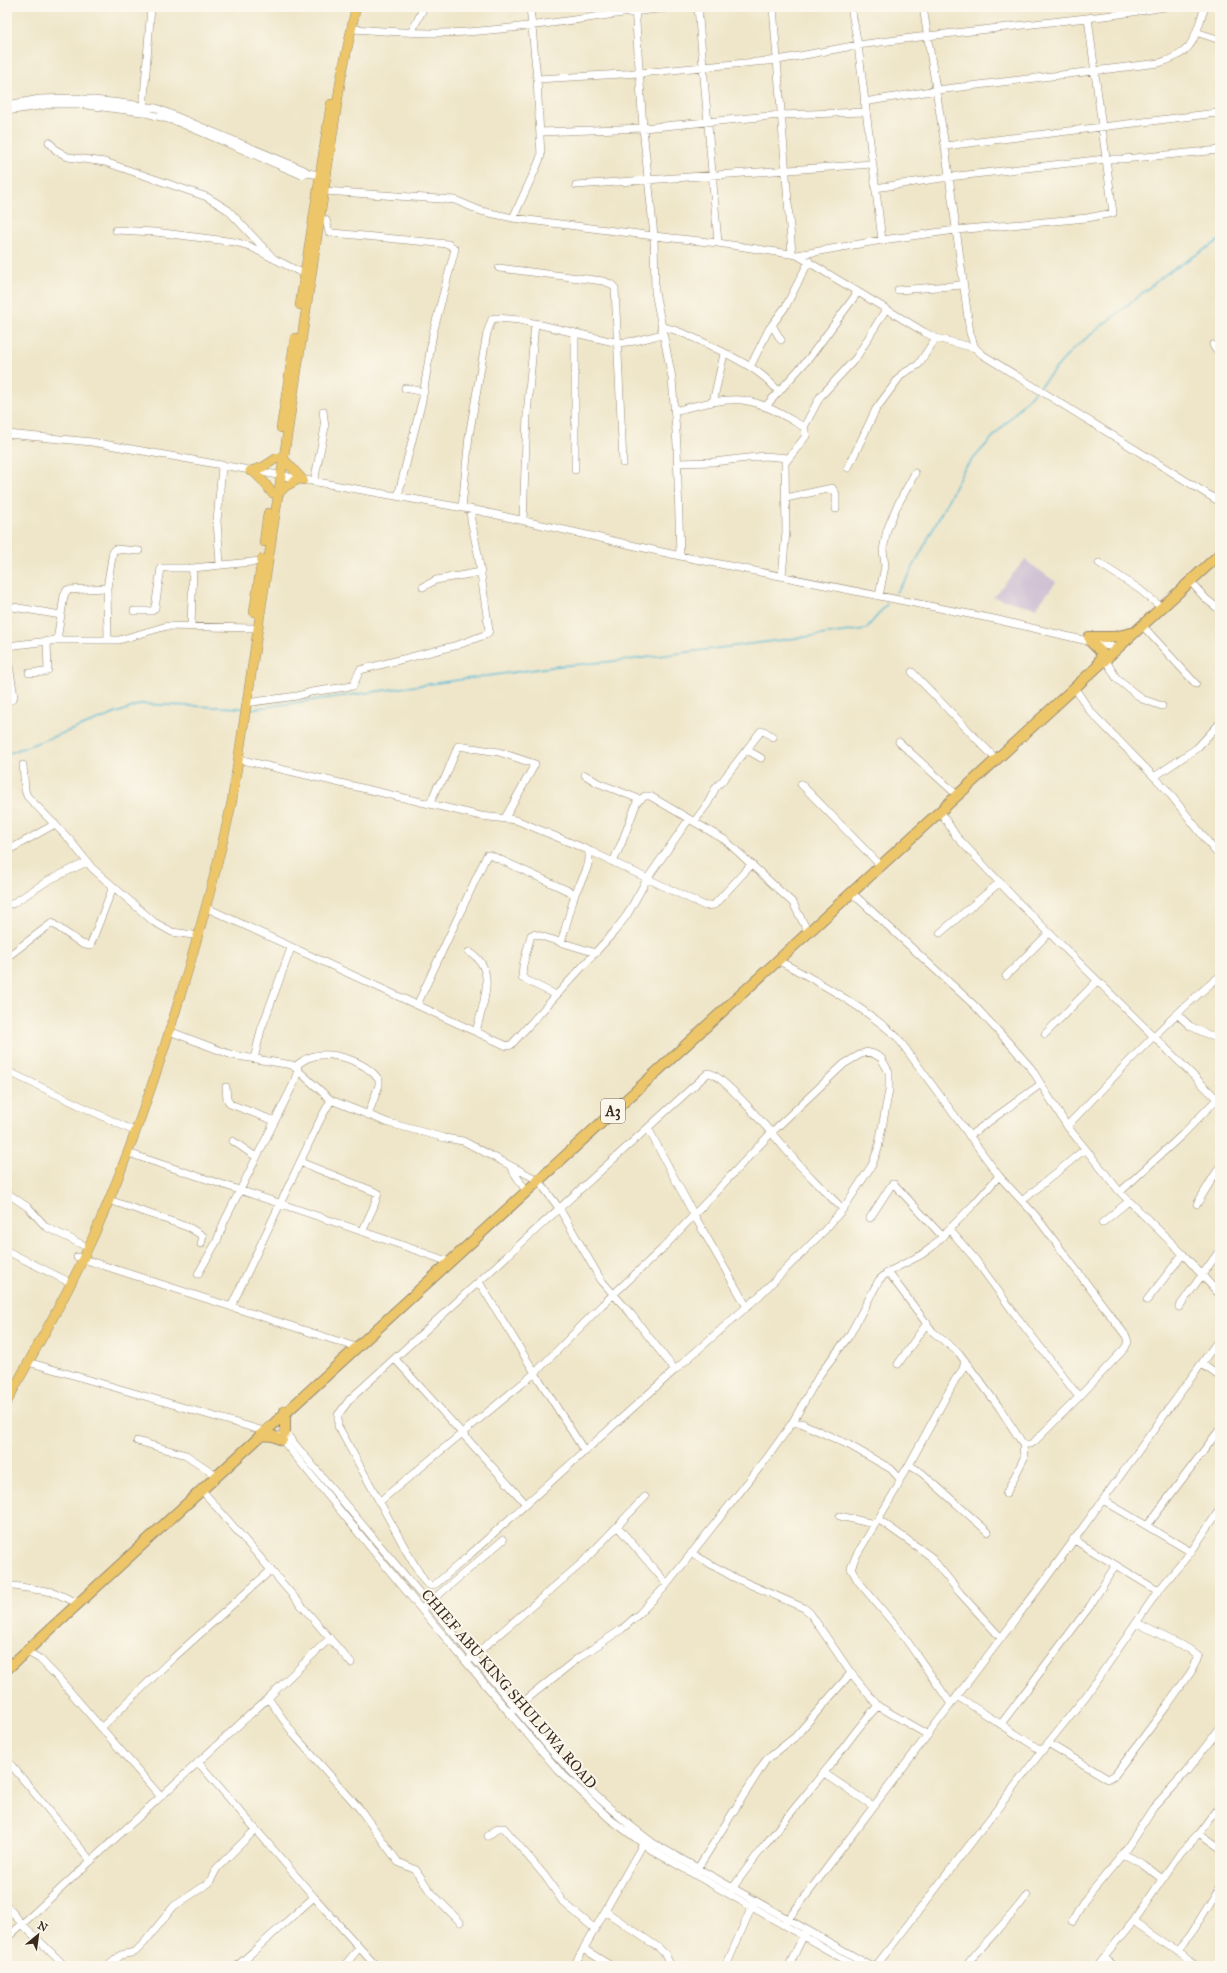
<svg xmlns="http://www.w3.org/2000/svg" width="1227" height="1973" font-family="'IM FELL Great Primer',serif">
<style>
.industrial{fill:#cdbed2}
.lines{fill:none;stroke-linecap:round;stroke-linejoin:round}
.stream{stroke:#56b9d5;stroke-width:1.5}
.minor-casing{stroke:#958874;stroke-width:8}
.major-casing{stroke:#958874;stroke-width:10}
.highway-casing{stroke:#958874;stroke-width:12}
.minor{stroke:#fff;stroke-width:7}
.major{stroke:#ecc669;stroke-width:9}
.highway{stroke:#ecc669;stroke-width:10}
.labels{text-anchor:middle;stroke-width:4;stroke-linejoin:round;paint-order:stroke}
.shield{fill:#fbf7ec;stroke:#75685c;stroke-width:1}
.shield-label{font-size:14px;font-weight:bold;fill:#3b2a1e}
.street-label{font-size:15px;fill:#3b2a1e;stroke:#fbf7ec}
</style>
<rect width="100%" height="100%" fill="#fbf7ec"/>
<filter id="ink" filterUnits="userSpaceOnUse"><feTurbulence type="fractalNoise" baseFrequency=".025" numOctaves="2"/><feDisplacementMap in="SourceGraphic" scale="8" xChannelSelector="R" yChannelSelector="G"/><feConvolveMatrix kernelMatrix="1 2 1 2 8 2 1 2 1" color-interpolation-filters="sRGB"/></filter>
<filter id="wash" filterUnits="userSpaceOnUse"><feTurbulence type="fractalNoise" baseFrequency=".012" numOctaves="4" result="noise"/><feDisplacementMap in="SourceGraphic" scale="16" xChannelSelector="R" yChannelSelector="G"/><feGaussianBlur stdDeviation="0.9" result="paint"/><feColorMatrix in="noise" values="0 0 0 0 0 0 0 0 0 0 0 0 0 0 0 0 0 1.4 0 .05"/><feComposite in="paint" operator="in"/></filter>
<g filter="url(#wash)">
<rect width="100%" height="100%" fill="#efe6c9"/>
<path class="industrial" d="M1025 560 1056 582 1036 608 993 597Z"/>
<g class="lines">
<path class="stream" d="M1040 386 1073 349 1167 273 1220 240
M896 592 908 577 964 469 1034 392
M250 709 559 666 627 660 866 629 887 604
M7 754 141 704 242 708"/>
</g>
</g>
<g filter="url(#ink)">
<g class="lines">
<defs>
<path id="minor" d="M635 7 643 128 654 236 655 292 672 378 677 445 680 556
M698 7 718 243
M773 7 792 254
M851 7 858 45 882 240
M923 7 945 146 970 333 975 348 983 355 1220 502
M351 29C389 31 428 35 466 32 537 28 607 13 678 7
M1196 32 1220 40
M411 33 424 7
M537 79 640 73 778 60 858 45 927 36 1113 15 1165 7
M864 102 937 90 1159 63C1196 52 1193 39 1205 7
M7 105 40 99 75 98 121 103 156 108 304 170 308 173
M143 110 151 7
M7 111 52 104H78L142 112 178 122 302 175 308 173 325 176
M540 132 643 128 781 115 865 112
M49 142 56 150 68 157 105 162 207 197 228 210 273 258
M945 146 1217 113
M576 185 872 164
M875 188 949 177 1105 159H1123L1220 150
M325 191 455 200 481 211 513 218 654 236 718 243 797 255 924 332 936 338 975 348
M320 218 326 220 329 232 333 233 448 244 455 249 433 333 422 401 398 496
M513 218 537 166 541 156 537 79 530 7
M116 230 155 232 235 242 249 246 298 271 308 275
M797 255 882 240 956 230 1087 218 1113 213 1088 18
M499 268 603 281 611 284 615 288 623 463
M898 290 963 285
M772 325 781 340
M661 327C677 327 745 362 759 373 766 378 773 385 779 392
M575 334V470
M1213 345 1220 354
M750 367 769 329 786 306 809 261
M405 388 424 392
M713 402 724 354
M765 407 810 357 858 292
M674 411C695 406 720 398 742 400 763 402 786 417 804 427L806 436 785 463 786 532 782 576
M804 427 820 397 856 358 886 309
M7 434 92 442 480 511 680 556 994 619 1117 648
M677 463 713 462 765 456 788 458
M848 468 876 409 902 374 918 365 936 338
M314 482 325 427 323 411
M786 498 832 488 836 494V509
M462 508 469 436 487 333 492 319 496 318 520 320 618 343 635 341 663 334
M523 520 527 415 535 323
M1099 563 1139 589 1161 607
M220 564 217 521 222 467
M1190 581 1206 599 1220 610
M423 587 436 580 481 572
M107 588 113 551 115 549 139 551
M879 596 885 566 883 550 887 530 896 508 915 473
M7 606 61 615
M134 611H152L155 608 161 568H193L261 561
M1142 625 1196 684
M191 626 193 568
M57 640 64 596 67 590 107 588 108 640
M7 646 57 640H119L167 626 252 628
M7 653 14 696 13 699 7 702
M1105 659 1117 679 1142 699 1162 706
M912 672 996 759
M29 673 45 672 48 670 47 641
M1074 687 1090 711 1166 789 1215 851
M246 703 297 696 311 692 353 686 360 670 458 645 487 634 489 631 488 623 478 554 471 520 470 509
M899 742 957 795
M747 750 761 758
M238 759 481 816 516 820 588 850 705 906 714 905 752 864
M23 765 25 790 27 796 69 839 92 868 154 922 172 932 193 935
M585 775 598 783 639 799
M1154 777 1197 748 1220 723
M801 784 880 865
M430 804 437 787 445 778 458 746 499 752 535 764 505 818
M940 811 956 836 1018 902 1220 1102
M694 822 708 803 716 787 723 780 761 731H764L773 737
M7 851 55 824
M613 862 622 842 637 802 645 796H650L725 840 793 903 808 932
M851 892 975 1006 1009 1043 1031 1068 1067 1126 1120 1192 1183 1254 1220 1295
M12 904 49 880 87 862
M207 908 417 1005 487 855H490L575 894C580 882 593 864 588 850
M940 933 1000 882
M561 943 575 894
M469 952C499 968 482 1006 476 1032
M11 954 52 923 82 944 90 946 113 887
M777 960C816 980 865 1008 897 1037L999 1176 1035 1215 1126 1336 1128 1342 1125 1348 1079 1397 1017 1317 975 1259 950 1230
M1006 976 1049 933
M556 995 522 978 523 965 531 935 534 934 596 953
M417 1005 507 1046 511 1045 614 932 627 915 647 879 689 819
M1177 1014 1190 1026 1220 1040
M169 1031 232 1055 292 1065 331 1100 320 1120 231 1307
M1045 1034 1097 981
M254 1059 261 1030 291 948
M294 1067C299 1064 303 1060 308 1058 330 1049 366 1061 379 1080V1085L368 1115
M7 1071 136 1132
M226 1087 227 1099 230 1104 275 1121
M331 1100 389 1123 445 1138 463 1141 538 1180 559 1208 601 1280 631 1314 675 1370 759 1296 824 1231 843 1209 872 1165 878 1149 889 1090V1072L881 1058 874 1054 867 1052 861 1054 844 1064 772 1132 662 1249 602 1305 535 1373 479 1282
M1067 1126C1116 1075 1165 1021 1220 976
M648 1128 694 1215 747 1307
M969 1136 1041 1084
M233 1141 256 1157
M128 1153C235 1189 342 1223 449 1262
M300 1162 378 1193 374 1206 363 1230
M510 1166 526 1191
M1120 1192 1182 1135 1217 1099
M7 1193 29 1208 46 1227 83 1245
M109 1200 159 1217 190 1228 203 1236 201 1244
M1022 1201 1085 1149
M1197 1204 1220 1166
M870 1218 892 1184H894L942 1236
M1102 1223 1129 1201
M7 1251 65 1280
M77 1257 356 1347
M888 1272 933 1332 959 1353 999 1407 1023 1444 1024 1458 1006 1494
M198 1274 217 1241 224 1222 294 1083 298 1069
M1147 1300 1183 1254
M1179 1307 1220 1250
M395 1359 526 1504
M28 1362 264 1431
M898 1364 927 1323
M1202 1364 1220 1377
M675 1370 465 1559 437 1583 431 1586 425 1582 411 1559 338 1426V1415L350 1399 708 1073C722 1071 787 1152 800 1166 814 1180 828 1195 843 1209
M792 1423H801L849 1445 891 1469 900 1479
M283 1430 552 1751C583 1785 616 1816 653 1843L871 1966
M279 1436 421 1609 558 1770 610 1819 653 1851 856 1966
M137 1441 186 1455 216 1475
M1023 1444H1031L1035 1441 1079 1397
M909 1465 955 1380 963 1369 965 1361
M201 1489 351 1663
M1103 1500 1191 1552
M379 1502 535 1373 585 1452
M840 1516 874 1524
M878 1519 930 1556 960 1593 1001 1638
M1147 1526 1220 1429
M618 1527 667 1584
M1073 1539 1158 1591
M691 1553 733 1577 804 1608 810 1613 851 1673 878 1706 928 1735
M7 1585 53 1592 78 1603
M424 1607 503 1540
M1137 1623 1189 1649 1199 1657 1191 1672 1166 1707 1115 1775 1108 1779 1048 1743 1086 1696 1158 1591 1191 1552 1220 1509
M26 1651 40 1659 61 1681 160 1796
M469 1660 583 1562 645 1497
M957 1696 1042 1751
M268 1698 295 1736 359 1808 398 1862 416 1870 429 1890 460 1922
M951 1704 900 1631 858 1581 851 1568 856 1556 898 1486 900 1479 909 1465 922 1473 988 1532
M513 1710 577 1659 622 1629 639 1614 664 1588 767 1458 792 1423 820 1374 849 1336 879 1280 888 1272 921 1255 932 1247 974 1204 999 1176
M1001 1724 1090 1606 1115 1566
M102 1727 171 1660 271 1570
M7 1760 91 1861
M198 1762 314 1897 237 1966
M824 1773 873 1806
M1199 1833 1220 1848
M488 1836 498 1828H504L545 1876 563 1902 595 1929
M1123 1854 1143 1864 1162 1879
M696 1871 766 1760 795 1737 851 1673
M730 1892C760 1848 796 1807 830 1765 846 1746 860 1723 878 1706
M314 1897 376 1966
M7 1906 23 1925 65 1966
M605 1911 659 1948 665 1954 671 1966
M786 1922 1042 1584 1220 1338
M1072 1922 1084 1901 1123 1854 1153 1808 1186 1772 1220 1728
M1133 1922 1197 1966
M7 1938 268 1698 330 1638
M584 1949 611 1966
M1176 1952 1189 1937 1220 1887
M1103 1958 1114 1966
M108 1966 121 1955 135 1952 144 1943 174 1906 209 1883 217 1868 256 1829
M344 1966 359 1948
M574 1966 643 1844
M726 1966 753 1904
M789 1966 805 1932
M876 1966 1048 1743
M966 1966C985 1941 1009 1921 1027 1895
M1097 1966 1133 1922 1181 1852 1199 1833 1220 1805"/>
<path id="major" d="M300 305 331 104
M281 428 295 338
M283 458 303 480
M250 471 263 467 277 458
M254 472 264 482 272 493
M277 495 286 486 299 479
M264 542 268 513
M254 612 262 559
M7 1402C32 1354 60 1308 83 1259 121 1179 150 1095 176 1010 197 941 217 872 232 801L341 78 356 7"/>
<path id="highway" d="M1089 637H1114L1131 633
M1091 642 1102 653 1098 665
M285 1433V1411
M260 1435 273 1436 282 1440
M7 1669 1220 554"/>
</defs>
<use href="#minor" class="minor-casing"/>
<use href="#major" class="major-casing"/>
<use href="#highway" class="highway-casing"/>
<use href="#minor" class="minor"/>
<use href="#major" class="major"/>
<use href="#highway" class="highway"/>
</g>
</g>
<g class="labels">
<rect class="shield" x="601" y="1099" width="24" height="24" rx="3"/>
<g class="shield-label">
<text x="613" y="1116">A3</text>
</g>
<g class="street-label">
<text transform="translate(509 1689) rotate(49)" y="5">CHIEF ABU KING SHULUWA ROAD</text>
</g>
</g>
<rect width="1227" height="1973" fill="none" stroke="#fbf7ec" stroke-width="24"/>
<g transform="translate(38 1935) rotate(29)" stroke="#fbf7ec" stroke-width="3" paint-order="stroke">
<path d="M0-3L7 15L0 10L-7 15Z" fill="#3b2a1e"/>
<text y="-6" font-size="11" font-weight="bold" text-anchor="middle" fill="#3b2a1e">N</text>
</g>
</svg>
